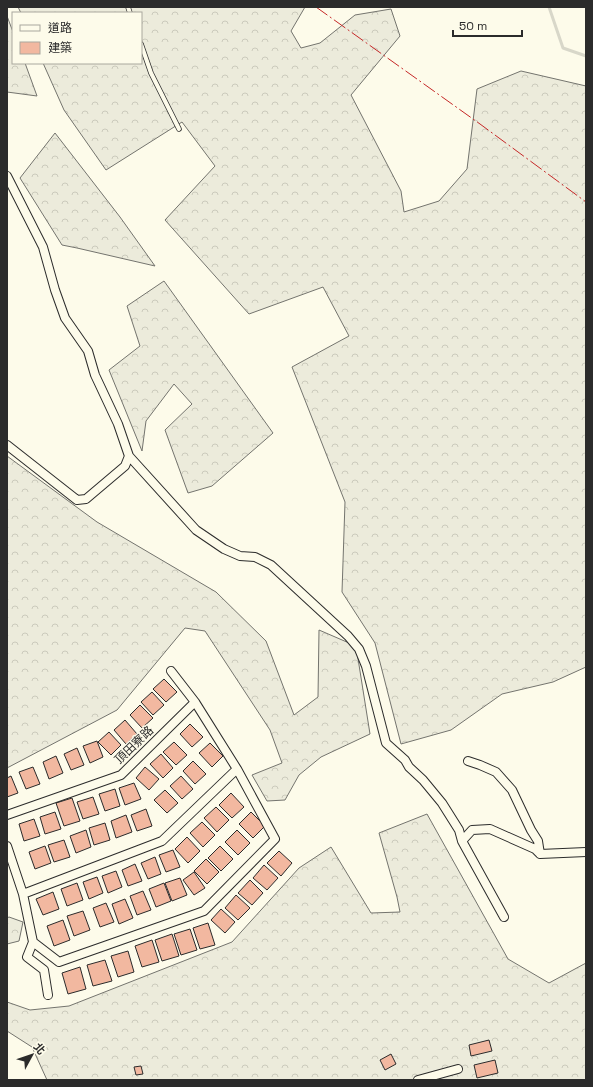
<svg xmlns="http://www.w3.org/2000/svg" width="593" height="1087" font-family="'Space Grotesk','Noto Sans TC',sans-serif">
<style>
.forest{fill:url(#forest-crowns);stroke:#74746e}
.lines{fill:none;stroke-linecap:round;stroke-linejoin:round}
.stream{stroke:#d8d7c9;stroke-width:3}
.building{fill:#f2b8a0;stroke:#2b2b2b}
.service-casing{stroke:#2b2b2b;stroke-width:5.5}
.minor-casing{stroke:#2b2b2b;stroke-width:10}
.service{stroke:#fdfbea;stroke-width:4}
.minor{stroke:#fdfbea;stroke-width:8}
.power{stroke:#c62828;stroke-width:1;stroke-dasharray:14 3 2 3;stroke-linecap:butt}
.labels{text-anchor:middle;stroke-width:3;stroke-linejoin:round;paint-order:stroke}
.street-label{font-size:12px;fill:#2b2b2b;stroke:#fdfbea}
</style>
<defs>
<pattern id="forest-crowns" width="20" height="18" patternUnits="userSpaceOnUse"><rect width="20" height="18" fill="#ecebdb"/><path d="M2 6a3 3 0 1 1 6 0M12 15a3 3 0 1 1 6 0" fill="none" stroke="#cbcabc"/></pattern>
</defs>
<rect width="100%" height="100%" fill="#fdfbea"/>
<path class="forest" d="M18 7H305L291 31 301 48 320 43 355 15 391 9 400 36 351 95 401 191 404 212 439 201 467 169 477 89 521 71 586 86V667L553 682 502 694 451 730 401 744 375 643 342 592 345 502 292 367 349 336 323 287 249 314 165 220 215 166 182 122 106 170 64 110 43 63H141V13H21Z
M7 16 13 32V63H25L37 96 7 92Z
M55 133 120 217 155 266 77 248 62 245 20 178Z
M164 281 273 433 212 486 188 493 165 430 192 404 174 384 146 421 142 451 109 370 140 346 127 306Z
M7 456 97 522 216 592 266 641 294 715 318 697 319 630 356 646 370 734 321 757 299 775 285 800 267 801 252 775 282 763 270 730 205 631 185 628 117 710 7 768Z
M427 814 508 959 549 983 586 963V1080H47L32 1047 7 1031V1002L30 1010 69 1006 232 942 299 868 331 847 371 913 400 912 397 897 379 833Z
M9 917 23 922 19 941 7 944V918Z"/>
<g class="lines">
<path class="stream" d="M549 7 563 48 586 56"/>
</g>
<path class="building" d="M164 679 177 692 166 702 153 689Z
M152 692 164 705 153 715 141 702Z
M140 705 153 718 142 728 130 715Z
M125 720 137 734 126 744 114 730Z
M190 724 203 737 192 747 180 734Z
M109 732 121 745 111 755 98 742Z
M97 741 103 757 90 763 83 746Z
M174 742 187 755 176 765 163 752Z
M210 743 223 756 212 767 199 753Z
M77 748 84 765 71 770 64 754Z
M161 754 173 768 163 778 150 764Z
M56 756 63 773 49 779 43 762Z
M193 761 206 774 195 784 183 771Z
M33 767 40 784 26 789 19 772Z
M145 767 159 779 149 790 136 778Z
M11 776 18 793 7 797V778Z
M181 776 193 789 182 799 170 786Z
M134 783 141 799 125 805 119 788Z
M115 789 120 806 105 811 99 794Z
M165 790 178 803 167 813 154 800Z
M231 793 244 807 232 818 219 805Z
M93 797 99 814 83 819 77 802Z
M72 798 80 821 64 826 56 803Z
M216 807 229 820 217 832 204 818Z
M146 809 152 826 137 831 131 815Z
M55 812 61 829 45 834 40 817Z
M251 812 265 826 253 838 239 824Z
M126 815 132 832 116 838 111 821Z
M34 819 40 836 24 841 19 824Z
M202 822 215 835 203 847 190 833Z
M105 823 110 840 94 845 89 828Z
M86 830 91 847 76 853 70 836Z
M237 830 250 843 238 855 225 842Z
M187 837 200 851 188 863 175 849Z
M64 840 70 857 54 862 48 845Z
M45 846 51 863 35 869 29 852Z
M220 846 233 859 221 871 208 858Z
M173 850 180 867 166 872 159 855Z
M279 851 292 863 281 876 267 863Z
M155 857 161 874 148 879 141 863Z
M206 859 219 872 207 884 194 871Z
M135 864 142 881 128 886 122 870Z
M264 865 278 878 267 890 253 878Z
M116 871 122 887 108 893 102 876Z
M194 872 205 888 194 895 183 880Z
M97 877 103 893 89 899 83 882Z
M180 878 187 895 172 901 165 883Z
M250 880 263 893 252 905 238 893Z
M77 883 83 900 67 906 61 889Z
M164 883 171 901 156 907 149 889Z
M143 891 151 910 137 915 130 896Z
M53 892 59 909 43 915 36 899Z
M236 895 250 908 238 920 225 908Z
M125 899 133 918 119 924 112 904Z
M106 903 114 922 100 927 93 908Z
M221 909 235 922 225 933 211 920Z
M83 911 90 930 74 936 67 916Z
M63 920 70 940 54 946 47 926Z
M208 923 215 945 200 949 193 928Z
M190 929 197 950 181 955 174 934Z
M172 934 179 956 162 961 155 940Z
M152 940 159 962 142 967 135 946Z
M128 951 134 972 118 977 111 956Z
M105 960 112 981 93 986 87 965Z
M80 967 86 989 68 994 62 973Z
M489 1040 492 1051 471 1056 469 1045Z
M391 1054 396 1064 385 1070 380 1060Z
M495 1060 498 1073 477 1078 474 1065Z
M141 1066 143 1074 136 1075 134 1067Z"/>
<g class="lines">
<defs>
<path id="service" d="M128 7 130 13
M141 44 151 73 179 129"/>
<path id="minor" d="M7 176 43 247 55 290 65 318 88 351 95 375 118 424 129 456 125 466 86 499 77 500 7 445
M129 456 196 530 224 549 240 556 255 557 271 565 348 636 359 649 366 666 386 743 405 760 409 767 423 780 442 803 459 830 462 841 472 830 490 829 535 849 540 854 586 852
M171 671 195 702
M468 761 480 765 496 772 512 790 531 830 538 841 540 854
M7 815 121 775 195 702 237 769 275 839 204 911 59 962 33 942
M462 841 504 917
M7 846 23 894 33 942 27 957 44 970 48 995
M23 894 162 841 237 769
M418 1080 458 1069"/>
</defs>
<use href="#service" class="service-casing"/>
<use href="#minor" class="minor-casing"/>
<use href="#service" class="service"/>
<use href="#minor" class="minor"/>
<path class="power" d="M316 7 480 124 586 202"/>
</g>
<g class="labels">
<g class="street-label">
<text transform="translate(134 745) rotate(-44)" y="4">頂田寮路</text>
</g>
</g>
<rect width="593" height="1087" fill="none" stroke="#2b2b2b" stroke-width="16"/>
<rect x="12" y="12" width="130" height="52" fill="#fdfbea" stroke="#a9a89e"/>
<rect x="20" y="25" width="20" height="6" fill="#fdfbea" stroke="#a9a89e"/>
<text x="48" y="32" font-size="12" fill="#2b2b2b">道路</text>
<rect x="20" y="42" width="20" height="12" fill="#f2b8a0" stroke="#a9a89e"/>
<text x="48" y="52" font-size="12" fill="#2b2b2b">建築</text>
<g transform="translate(32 1055) rotate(50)" stroke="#fdfbea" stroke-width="3" paint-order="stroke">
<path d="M0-3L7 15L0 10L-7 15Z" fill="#2b2b2b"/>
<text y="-6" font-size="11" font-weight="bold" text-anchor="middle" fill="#2b2b2b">北</text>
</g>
<path d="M453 30v6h69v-6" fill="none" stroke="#2b2b2b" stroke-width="2"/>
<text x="459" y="30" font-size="12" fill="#2b2b2b" stroke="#fdfbea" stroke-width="3" paint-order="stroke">50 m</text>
</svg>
